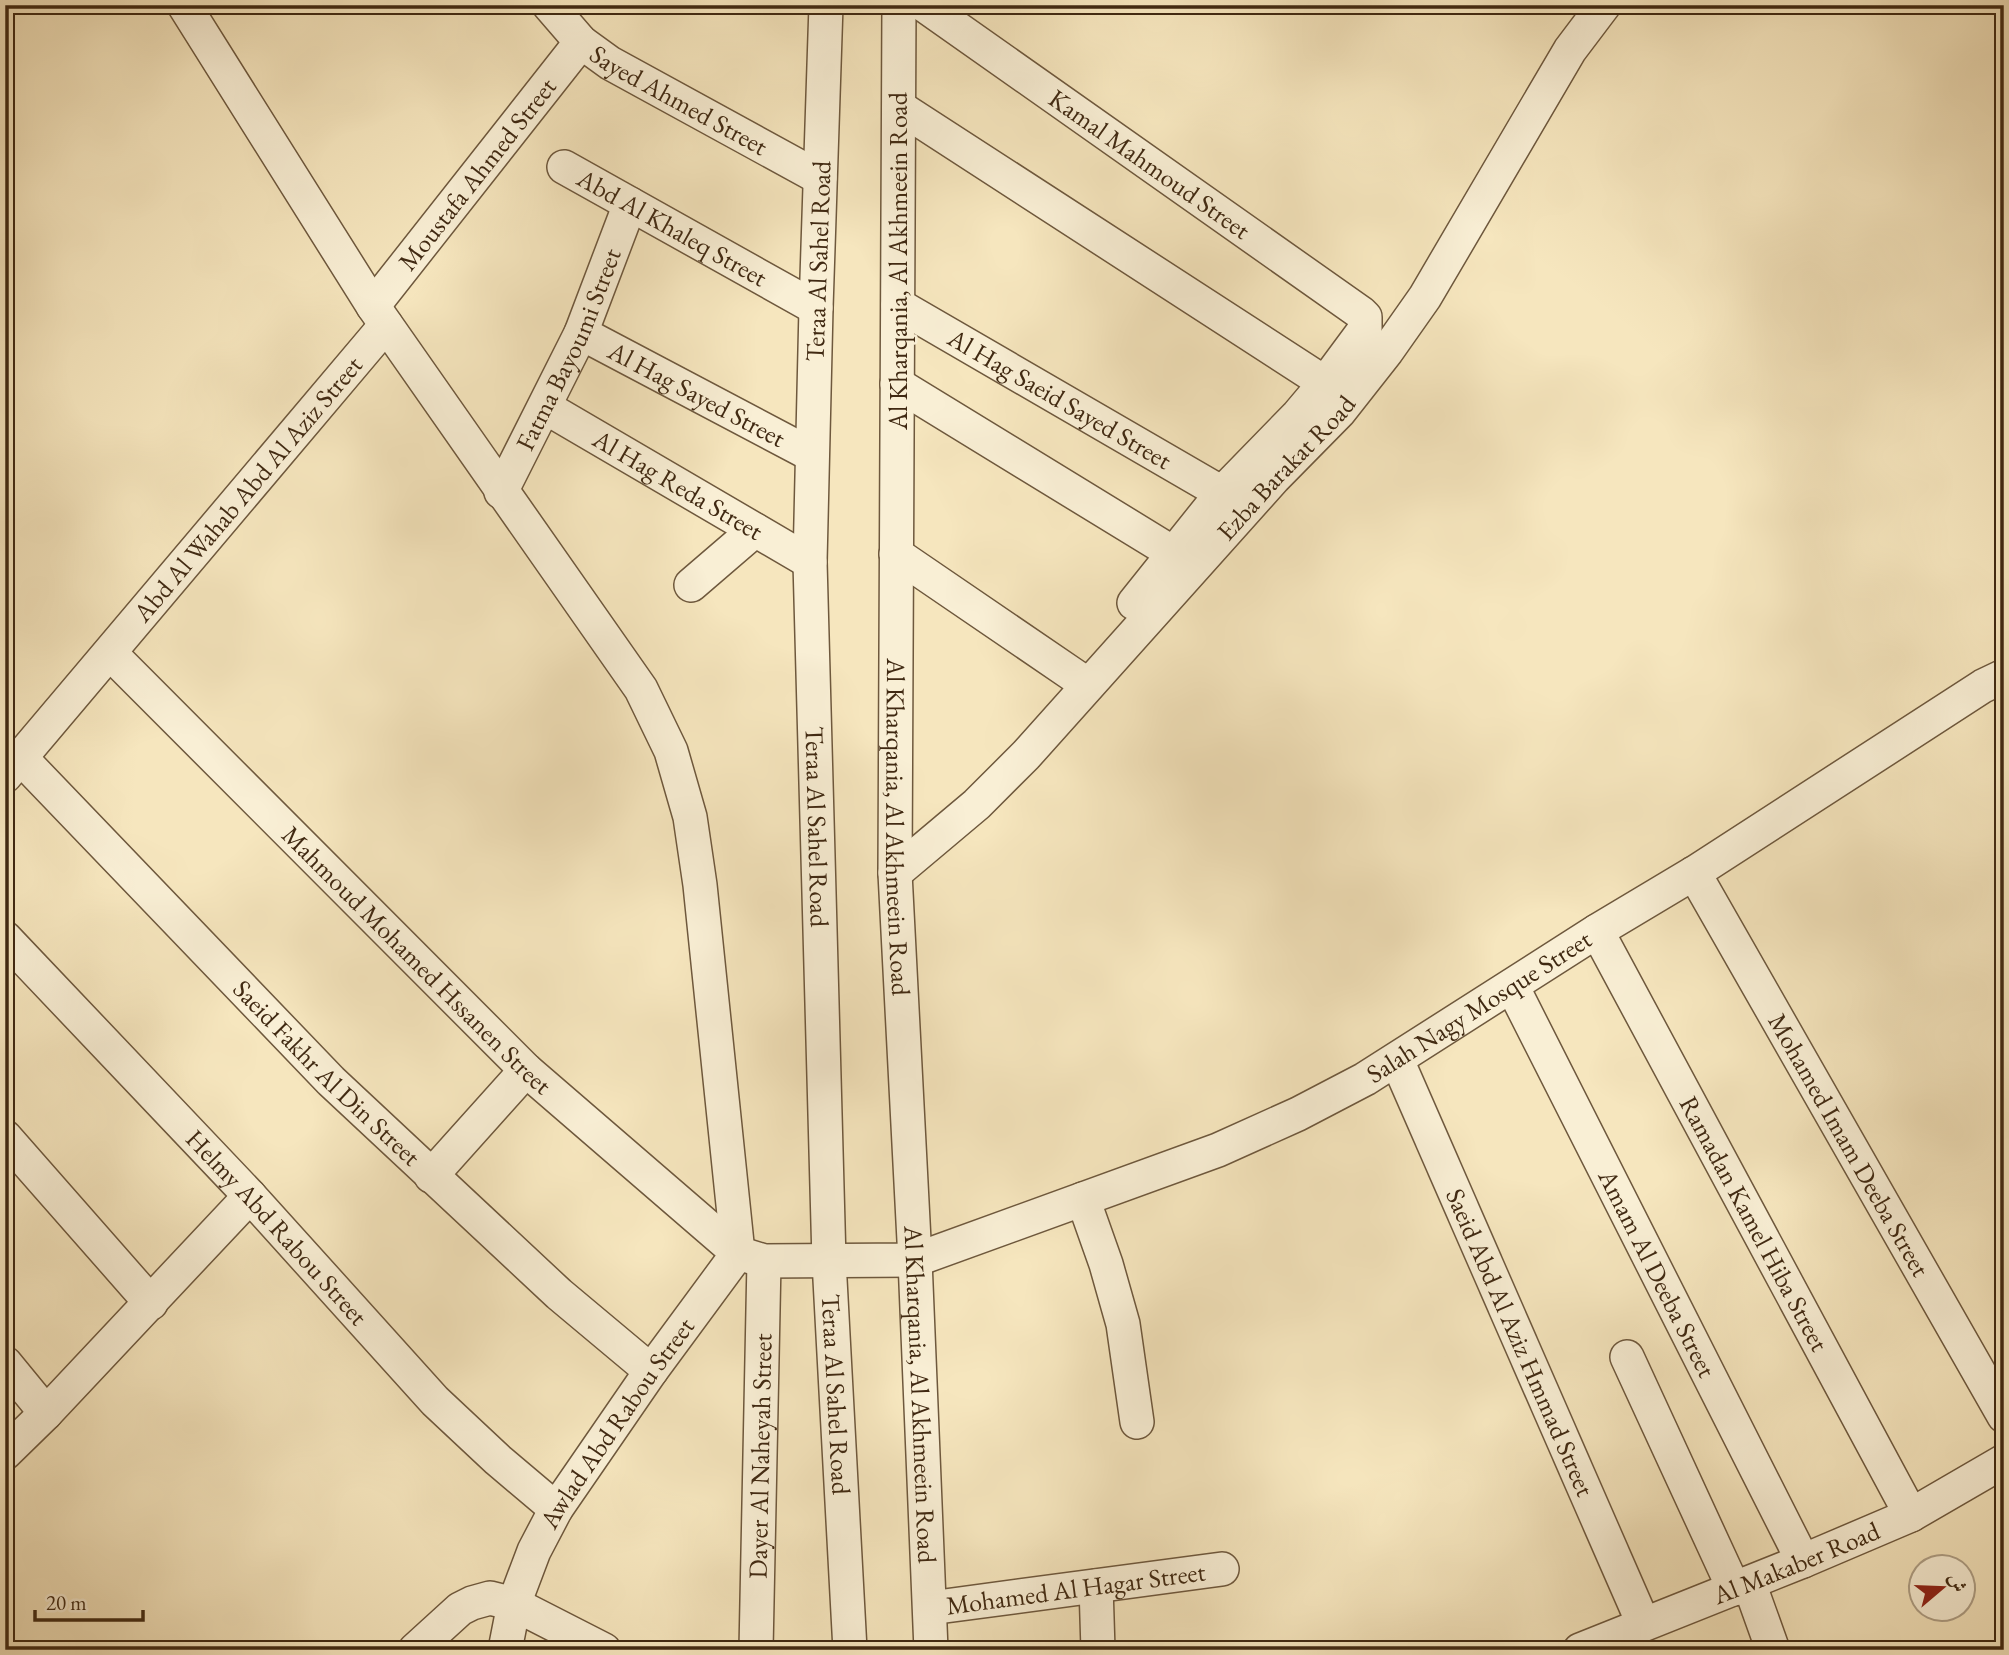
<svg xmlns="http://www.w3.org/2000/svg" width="2009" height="1655" font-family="'EB Garamond',Amiri,serif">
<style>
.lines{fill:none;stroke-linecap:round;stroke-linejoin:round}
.minor-casing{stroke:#6e583d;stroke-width:36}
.minor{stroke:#f9efd5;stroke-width:33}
.labels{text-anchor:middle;stroke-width:5;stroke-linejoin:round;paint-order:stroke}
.street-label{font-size:26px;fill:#402912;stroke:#f9efd5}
</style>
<rect width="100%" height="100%" fill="#f6e6be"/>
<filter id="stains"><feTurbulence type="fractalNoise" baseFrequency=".00286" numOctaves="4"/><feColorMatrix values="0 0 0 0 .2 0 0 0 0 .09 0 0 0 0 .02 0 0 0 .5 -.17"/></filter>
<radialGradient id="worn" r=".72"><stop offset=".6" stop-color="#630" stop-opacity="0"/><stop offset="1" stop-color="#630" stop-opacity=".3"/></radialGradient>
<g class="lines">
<defs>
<g id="minor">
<path d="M184 5 373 306 641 689 671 751 690 817 700 885 738 1253"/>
<path id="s1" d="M549 5 581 42 610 63 820 178"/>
<path id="s2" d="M826 5 816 308 810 562 829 1261 850 1650"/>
<path id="s3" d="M899 5 895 873 915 1260 931 1650"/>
<path id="s4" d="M924 5 1361 313 1365 317V329L1325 383 1298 415 1222 493 1134 603"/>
<path d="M899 107 1325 383"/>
<path id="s5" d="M564 167 816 308"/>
<path id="s6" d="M898 305 1222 493"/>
<path id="s7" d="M373 306 581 42"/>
<path id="s8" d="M581 333 812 455"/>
<path d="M897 384 1173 553"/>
<path id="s9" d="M545 407 810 562"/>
<path id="s10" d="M501 492 581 333 630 204"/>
<path d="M896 554 1088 685"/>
<path d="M691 585 755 530"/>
<path id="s11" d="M110 653 526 1070 738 1253 764 1261 915 1260 1218 1150 1298 1114 1365 1079 1597 931 1694 873 1983 686 2004 676"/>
<path id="s12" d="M21 758 331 1081 559 1294 651 1371"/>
<path id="s13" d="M5 776 386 325"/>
<path id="s14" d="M895 873 977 804 1026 755 1274 478 1339 412 1387 351 1425 297 1570 50 1604 5"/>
<path id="s15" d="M1694 873 2004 1416"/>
<path id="s16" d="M1597 931 1911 1515"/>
<path id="s17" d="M5 938 250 1196 435 1401 498 1460 556 1509"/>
<path id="s18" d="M1512 986 1803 1561"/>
<path id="s19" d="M1397 1060 1643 1623"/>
<path d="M5 1137 151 1303"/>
<path d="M431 1176 526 1070"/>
<path d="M1083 1199 1106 1264 1123 1324 1137 1422"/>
<path d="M1627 1357 1734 1589"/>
<path d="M5 1363 46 1413"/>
<path d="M5 1453 46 1413 250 1196"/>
<path d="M1749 1583 1773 1650"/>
<path d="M1096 1586 1098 1650"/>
<path id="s20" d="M930 1608 1222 1569"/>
<path d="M415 1650 460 1609 472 1603 490 1598 514 1604 604 1650"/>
<path id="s21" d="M505 1650 514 1604 534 1551 556 1509 651 1371 738 1253"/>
<path id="s22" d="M756 1650 764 1261"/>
<path id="s23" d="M1580 1650 1803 1561 1911 1515 2004 1461"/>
</g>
</defs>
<use href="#minor" class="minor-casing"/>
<use href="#minor" class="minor"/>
</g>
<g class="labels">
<g class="street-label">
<text dy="9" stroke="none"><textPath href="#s1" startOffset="163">Sayed Ahmed Street</textPath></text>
<text dy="9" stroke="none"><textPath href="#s4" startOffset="276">Kamal Mahmoud Street</textPath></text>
<text dy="9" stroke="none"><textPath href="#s7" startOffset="168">Moustafa Ahmed Street</textPath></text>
<text dy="9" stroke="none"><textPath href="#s5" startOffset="124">Abd Al Khaleq Street</textPath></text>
<text transform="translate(818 261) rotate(-88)" y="9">Teraa Al Sahel Road</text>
<text transform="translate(898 261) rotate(-90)" y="9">Al Kharqania, Al Akhmeein Road</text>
<text dy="9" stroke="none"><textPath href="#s10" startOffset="158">Fatma Bayoumi Street</textPath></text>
<text dy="9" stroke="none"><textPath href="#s8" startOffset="131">Al Hag Sayed Street</textPath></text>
<text dy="9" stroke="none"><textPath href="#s6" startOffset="187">Al Hag Saeid Sayed Street</textPath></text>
<text dy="9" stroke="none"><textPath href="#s14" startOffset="564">Ezba Barakat Road</textPath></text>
<text dy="9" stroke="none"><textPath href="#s9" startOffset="154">Al Hag Reda Street</textPath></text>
<text dy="9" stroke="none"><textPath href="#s13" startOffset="376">Abd Al Wahab Abd Al Aziz Street</textPath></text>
<text dy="9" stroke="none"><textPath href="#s2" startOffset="822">Teraa Al Sahel Road</textPath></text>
<text dy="9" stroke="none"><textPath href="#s3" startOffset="822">Al Kharqania, Al Akhmeein Road</textPath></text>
<text dy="9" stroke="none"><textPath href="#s11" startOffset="434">Mahmoud Mohamed Hssanen Street</textPath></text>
<text dy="9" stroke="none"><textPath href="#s11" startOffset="1668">Salah Nagy Mosque Street</textPath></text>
<text dy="9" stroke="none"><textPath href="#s12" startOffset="439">Saeid Fakhr Al Din Street</textPath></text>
<text dy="9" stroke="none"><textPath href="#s15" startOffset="313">Mohamed Imam Deeba Street</textPath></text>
<text dy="9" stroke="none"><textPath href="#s16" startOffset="332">Ramadan Kamel Hiba Street</textPath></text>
<text dy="9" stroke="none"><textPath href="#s17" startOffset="397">Helmy Abd Rabou Street</textPath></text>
<text dy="9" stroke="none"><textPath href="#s18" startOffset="322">Amam Al Deeba Street</textPath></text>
<text dy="9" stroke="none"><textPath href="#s19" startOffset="308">Saeid Abd Al Aziz Hmmad Street</textPath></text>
<text dy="9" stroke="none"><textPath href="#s2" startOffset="1390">Teraa Al Sahel Road</textPath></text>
<text dy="9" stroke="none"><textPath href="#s3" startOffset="1390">Al Kharqania, Al Akhmeein Road</textPath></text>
<text dy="9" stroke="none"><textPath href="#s21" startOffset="256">Awlad Abd Rabou Street</textPath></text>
<text dy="9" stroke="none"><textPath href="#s22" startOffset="194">Dayer Al Naheyah Street</textPath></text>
<text dy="9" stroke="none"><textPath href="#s23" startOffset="233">Al Makaber Road</textPath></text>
<text dy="9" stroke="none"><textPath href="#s20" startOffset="147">Mohamed Al Hagar Street</textPath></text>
</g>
</g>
<rect width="2009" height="1655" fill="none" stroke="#f6e6be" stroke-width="28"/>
<rect x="7" y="7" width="1995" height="1641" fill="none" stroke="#402912" stroke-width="3.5"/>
<rect x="14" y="14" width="1981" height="1627" fill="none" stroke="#402912" stroke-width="2"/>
<g transform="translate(1942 1588) rotate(71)"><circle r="33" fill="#f9efd5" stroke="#afa087" stroke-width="2"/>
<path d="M0-5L12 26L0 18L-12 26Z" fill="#8f2418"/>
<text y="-10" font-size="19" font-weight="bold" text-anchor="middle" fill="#402912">ش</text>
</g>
<path d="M35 1610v10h108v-10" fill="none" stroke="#402912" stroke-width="3.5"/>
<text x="46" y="1610" font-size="21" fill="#402912" stroke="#f9efd5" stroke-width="5" paint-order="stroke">20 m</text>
<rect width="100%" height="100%" filter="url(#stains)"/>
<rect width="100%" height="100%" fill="url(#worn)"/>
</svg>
